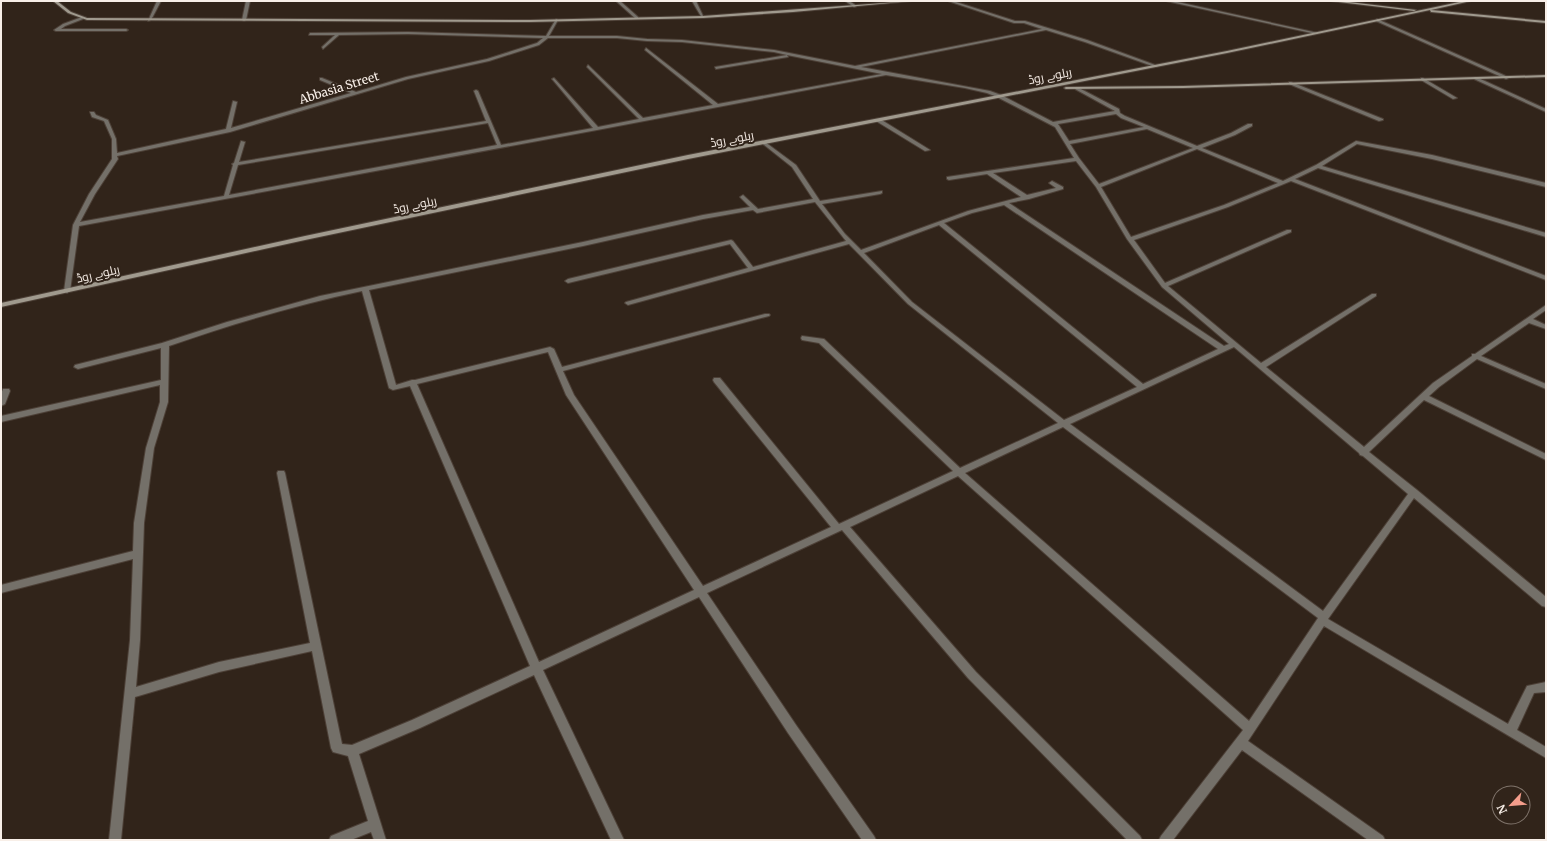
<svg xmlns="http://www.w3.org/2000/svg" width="1547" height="841" font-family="Merriweather,Cairo,serif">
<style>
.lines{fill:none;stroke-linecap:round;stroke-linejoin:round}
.street-casing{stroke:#4d4037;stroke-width:2}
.secondary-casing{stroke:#4d4037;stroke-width:2}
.street{fill:#747069;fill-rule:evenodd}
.secondary{fill:#a09a8e;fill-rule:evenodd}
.labels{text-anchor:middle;stroke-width:4;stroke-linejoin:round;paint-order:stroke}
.far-street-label{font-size:12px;fill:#f8efe8;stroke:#31241a}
</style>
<rect width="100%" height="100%" fill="#31241a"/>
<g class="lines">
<defs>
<path id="street" d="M157 1H161L151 20 148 21Z
M246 1H250L246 20 244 21 242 20Z
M616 1H620L638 17V19H636Z
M692 1H696L704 18H702Z
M845 1H849L857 6 854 7Z
M948 1H953L1015 21H1025L1087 40 1158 66 1155 67 1085 42 1046 30 861 67 990 91 1001 95 1053 122 1115 111 1075 89V87H1077L1119 109 1120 113 1125 116 1197 146 1231 133 1248 124H1252V126L1235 135 1202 148 1283 181 1316 165 1356 141 1432 155 1546 183V187L1432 159 1357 144 1322 166 1546 233V237L1318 168 1295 179 1546 276V280L1291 181 1228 207 1134 240 1165 283 1287 230H1291V232L1168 286 1261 363 1372 294H1376V296L1266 367 1364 447 1433 383 1472 356V354H1475L1546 305V310L1533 319 1546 325V329L1529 323 1481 356 1546 384V389L1477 359 1439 387 1429 396 1546 454V460L1424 400 1369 452 1417 490 1546 597V607L1542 606 1414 498 1328 619 1508 724 1527 686 1546 682V692L1534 693 1517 730 1546 747V758L1324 626 1248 741 1383 836 1385 840H1368L1242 750 1173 840H1159L1161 836 1243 730 958 476 850 527 976 672 1140 836 1142 840H1127L968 678 842 530 707 593 796 725 874 836 876 840H862L788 733 699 597 543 670 624 840H611L534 675 420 728 359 754 386 840H374L371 832 351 840H329L331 836 368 821 348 756 333 752 331 748 312 651 219 672 135 697 121 840H109L130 640 133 559 1 593V585L133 551 134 523 146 448 160 402V385L1 422V416L161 380V348L78 369 74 367 75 365 162 343 227 322 320 296 583 242 703 215 750 207 740 197 743 195 758 209 813 199 792 167 763 144V143L765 142 796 165 820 201 882 191V193L880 194 822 204 845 234 861 250 968 211 1021 197 987 174 949 180 947 179V177L1074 158 1055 127 997 97 987 93 965 88 886 75 597 130 79 226 70 291 67 293 64 291 73 225 89 194 112 159V139L104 121 92 117 90 112H94L96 115 108 120 116 139 117 153 226 129 233 101 237 102 231 128 351 93 320 80V78H322L356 92 406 77 487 59 537 43 543 38 408 34 339 35 323 49 322 47 335 35H309L310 33 408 32 546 36 556 19 558 20 549 36H617L647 39 682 40 774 50 855 66 1042 29 1024 23H1014ZM548 38H617L647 41 682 42 774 52 787 55 715 67 716 69 788 57 787 55 882 74 718 104 646 48 645 50 713 105 643 118 588 65 587 67 639 119 598 127 554 78 552 79 553 80 593 128 501 145 478 91 476 90 474 91 486 121 239 162 245 142 241 141 234 163 232 164 233 165 224 196 80 222 95 194 118 159 117 156 230 132 408 79 489 61 539 45ZM1116 114 1121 118 1144 127 1069 141 1058 124ZM488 123 497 145 229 195 238 165ZM1147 129 1193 148 1099 184 1079 158 1070 144ZM1197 149 1278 183 1224 205 1131 237 1101 187ZM1076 161 1096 187 1127 239 1162 287 1229 344 1224 346 1009 203 1029 199 1063 189V187L1052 181 1049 183 1056 188 1027 195 993 173ZM815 202 846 241 753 267 733 241 731 240 568 279 565 281 568 283 730 244 748 268 626 302 625 303 628 305 849 244 908 304 1058 423 960 468 824 339 802 336 801 338 802 340 819 343 953 471 839 524 720 378H714L713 380 714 382 831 527 703 586 574 395 563 371 769 316 770 315 769 314H765L562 367 554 349 550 347 415 380H412L396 385 369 290 583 246 703 219 753 210 757 213ZM1004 205 1218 349 1143 384 944 223 972 213ZM939 225 1137 387 1064 420 912 302 864 253ZM362 291 389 388 393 390 410 386 530 666 412 720 352 745 342 744 285 473 284 471H278L277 473 310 643 219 662 136 687 140 640 144 523 154 448 168 402 169 346C232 324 296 305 362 291ZM1234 347 1359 453 1360 455 1363 456 1408 494 1323 611 1070 424ZM548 352 566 395 694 590 539 662 417 384ZM1063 427 1318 618 1249 721 965 473Z
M1166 1H1173L1318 33 1316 34Z
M82 17 83 19 65 26 61 29H126L128 30 126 31H56L54 30 63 24Z
M1377 19 1508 77 1509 78 1506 79 1376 21Z
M1474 77H1476L1546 109V112L1474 79Z
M1421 78H1423L1457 98 1453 99 1421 80Z
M1291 82 1383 119V120L1379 121 1289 84V82Z
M876 119H880L930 150 925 151 876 121Z
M3 389H9L10 391 5 404 1 406V394Z"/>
<path id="secondary" d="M53 1H57L71 12 87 18 530 20 703 16 912 1 793 12 703 18 530 22 87 20 68 13Z
M1330 1H1341L1416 10 1414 11Z
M1464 1H1471L1431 10 1546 21V23L1431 12 1430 10 1227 53 688 159 305 240 1 307V303L305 236 688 155 1227 51Z
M1546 75V77L1183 88 1066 89 1064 88 1066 87 1183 86Z"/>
</defs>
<use href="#street" class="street-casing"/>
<use href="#secondary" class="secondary-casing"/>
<use href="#street" class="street"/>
<use href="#secondary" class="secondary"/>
</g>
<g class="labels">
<g class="far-street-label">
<text transform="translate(1050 76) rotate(-11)" y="4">ریلوے روڈ</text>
<text transform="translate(339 88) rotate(-17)" y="4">Abbasia Street</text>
<text transform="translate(732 139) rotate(-11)" y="4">ریلوے روڈ</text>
<text transform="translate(415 205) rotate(-12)" y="4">ریلوے روڈ</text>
<text transform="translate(98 274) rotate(-13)" y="4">ریلوے روڈ</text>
</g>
</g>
<rect width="1547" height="841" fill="none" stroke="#f8efe8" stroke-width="4"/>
<g transform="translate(1511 805) rotate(244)"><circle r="19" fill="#31241a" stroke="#81756c"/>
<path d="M0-3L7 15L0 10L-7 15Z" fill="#f49d8b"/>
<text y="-6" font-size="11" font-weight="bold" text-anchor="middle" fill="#f8efe8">N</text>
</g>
</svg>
